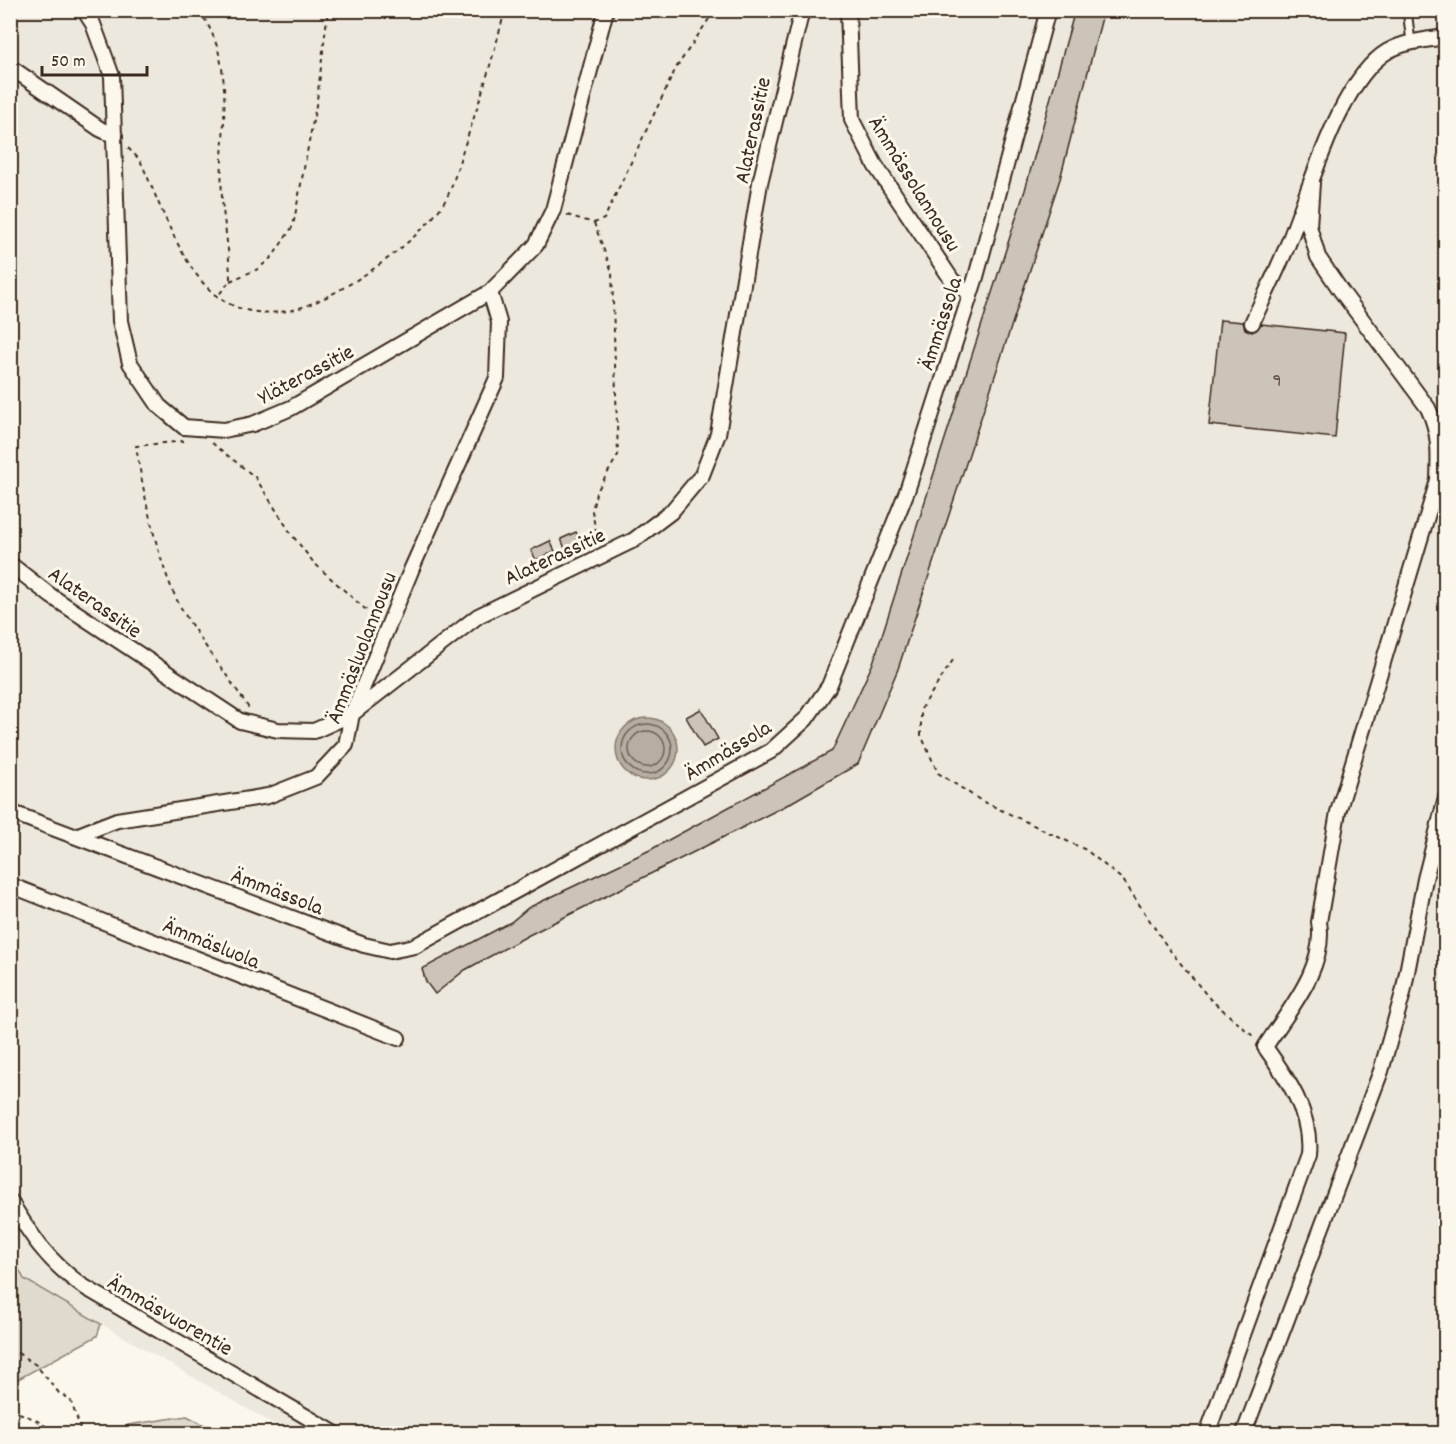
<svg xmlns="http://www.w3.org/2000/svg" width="1456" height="1444" font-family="Dekko,sans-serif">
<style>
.built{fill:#ede8dd}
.green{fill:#dfd9ce;stroke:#8d8276;stroke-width:1.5}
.water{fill:#b6aea2;stroke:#85796d;stroke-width:1.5}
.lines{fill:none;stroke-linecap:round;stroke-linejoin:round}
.shore{stroke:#6c5f53;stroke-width:1.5}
.building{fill:#ccc4b9;stroke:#3b2a1e;stroke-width:1.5}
.service-casing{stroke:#3b2a1e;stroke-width:11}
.minor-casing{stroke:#3b2a1e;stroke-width:18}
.path{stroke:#3b2a1e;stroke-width:2;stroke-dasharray:4.5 4.5;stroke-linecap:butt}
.service{stroke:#fbf7ec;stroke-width:7}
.minor{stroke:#fbf7ec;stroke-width:14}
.labels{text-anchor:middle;stroke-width:6;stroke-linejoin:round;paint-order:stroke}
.number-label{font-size:20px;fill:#5f5045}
.street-label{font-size:22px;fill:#3b2a1e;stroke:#fbf7ec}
</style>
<rect width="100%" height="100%" fill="#fbf7ec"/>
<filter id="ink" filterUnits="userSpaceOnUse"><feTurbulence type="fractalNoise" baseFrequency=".0167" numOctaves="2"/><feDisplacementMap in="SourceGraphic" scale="12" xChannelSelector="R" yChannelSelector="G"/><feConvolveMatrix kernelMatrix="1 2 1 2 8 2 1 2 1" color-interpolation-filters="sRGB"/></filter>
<g filter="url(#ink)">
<path class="built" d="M11 11H1445V1433H289L24 1279 11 1251Z"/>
<path class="green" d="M10 1251 24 1279 101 1324 97 1336 11 1383Z
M187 1416 220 1433H125L128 1425Z"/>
<path class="water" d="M616 749a31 31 0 1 1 62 0a31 31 0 1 1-62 0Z"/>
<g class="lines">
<path class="shore" d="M622 749a25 25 0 1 1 50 0a25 25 0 1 1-50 0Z
M629 749a18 18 0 1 1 36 0a18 18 0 1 1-36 0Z"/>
</g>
<path class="building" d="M1075 10H1104L1060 179 898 669 858 764 785 806 529 935 465 970 435 994 426 982 422 969 511 922 528 908 650 850 832 751 873 663 1025 190Z
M1220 320 1243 322 1245 329 1252 332 1261 324 1345 333 1335 438 1209 425Z
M576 532 582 544 566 551 561 539Z
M550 541 555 551 536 560 531 550Z
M701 709 718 739 703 747 686 717Z"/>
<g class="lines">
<defs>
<path id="service" d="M1407 10 1411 42"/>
<path id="minor" d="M84 10 93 24 112 76 120 321 130 363 159 406 184 427 224 430 253 424 291 408 490 292 536 245 553 210 606 10
M848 10 852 120 875 165 952 280 970 294
M10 67 100 129 115 136
M1252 323C1264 297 1277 271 1288 244 1310 191 1339 80 1388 51 1406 41 1426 40 1446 37
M10 564 51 596 240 721 278 730 314 731 352 714 478 616 634 540 671 512 702 475 718 434 760 183 802 10
M10 812 364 945 390 951 415 946 771 751 806 719 829 686 907 491 976 277 1048 10
M76 836 117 820 268 796 316 777 346 745 352 714 412 568 497 378 499 322 490 292
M10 885 398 1038
M10 1201C32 1237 47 1260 81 1285L336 1434
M1245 1430 1381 1071 1403 993 1425 879 1446 797
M1207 1434 1308 1155C1312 1114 1288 1079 1265 1047 1288 1011 1327 967 1319 922L1338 812 1438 480C1439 453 1440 433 1428 408L1341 291 1318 257 1309 226 1312 183"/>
</defs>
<use href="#service" class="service-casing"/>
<use href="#minor" class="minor-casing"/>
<path class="path" d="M199 10C240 69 218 132 222 198 224 226 230 253 230 281L217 297
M128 148 140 160C158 199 183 272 218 297 239 312 262 315 287 311 332 304 427 238 447 197 454 183 458 165 463 150 479 104 493 58 505 10
M567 215 594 223 604 219 676 68 715 10
M594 223 612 272 618 455 596 493 592 511 598 543
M230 281 258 269 273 256 293 226 317 100 328 10
M184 441 136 446C143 492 158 565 180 606 200 642 228 675 250 710
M212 443 255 477 292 535 314 563 376 619
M953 660 921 709V735L938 773 980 800 1086 850 1123 880 1168 948 1210 999 1254 1037
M10 1348 36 1365 59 1393 70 1399 80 1427 76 1434
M10 1411C28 1414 42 1423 56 1434"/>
<use href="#service" class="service"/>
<use href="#minor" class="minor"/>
</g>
</g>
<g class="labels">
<g class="number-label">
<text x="1277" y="386">9</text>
</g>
<g class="street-label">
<text transform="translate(751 130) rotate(-78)" y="8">Alaterassitie</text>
<text transform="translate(916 183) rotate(58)" y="8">Ämmässolannousu</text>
<text transform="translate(939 323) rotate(-72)" y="8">Ämmässola</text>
<text transform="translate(305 373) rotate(-28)" y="8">Yläterassitie</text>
<text transform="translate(554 555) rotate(-25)" y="8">Alaterassitie</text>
<text transform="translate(96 601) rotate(35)" y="8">Alaterassitie</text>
<text transform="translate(360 647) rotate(-69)" y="8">Ämmäsluolannousu</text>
<text transform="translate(727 749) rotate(-31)" y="8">Ämmässola</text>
<text transform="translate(278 890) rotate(21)" y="8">Ämmässola</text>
<text transform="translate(212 942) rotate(22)" y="8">Ämmäsluola</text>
<text transform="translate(171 1314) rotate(30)" y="8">Ämmäsvuorentie</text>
</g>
</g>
<rect width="1456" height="1444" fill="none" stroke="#fbf7ec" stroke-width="36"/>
<rect x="18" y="18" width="1420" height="1408" fill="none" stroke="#3b2a1e" stroke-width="2" filter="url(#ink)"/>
<path d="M42 66v9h105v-9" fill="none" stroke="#3b2a1e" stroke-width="3"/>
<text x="51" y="66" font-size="18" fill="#3b2a1e" stroke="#fbf7ec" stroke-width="4.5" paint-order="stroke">50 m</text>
</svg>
